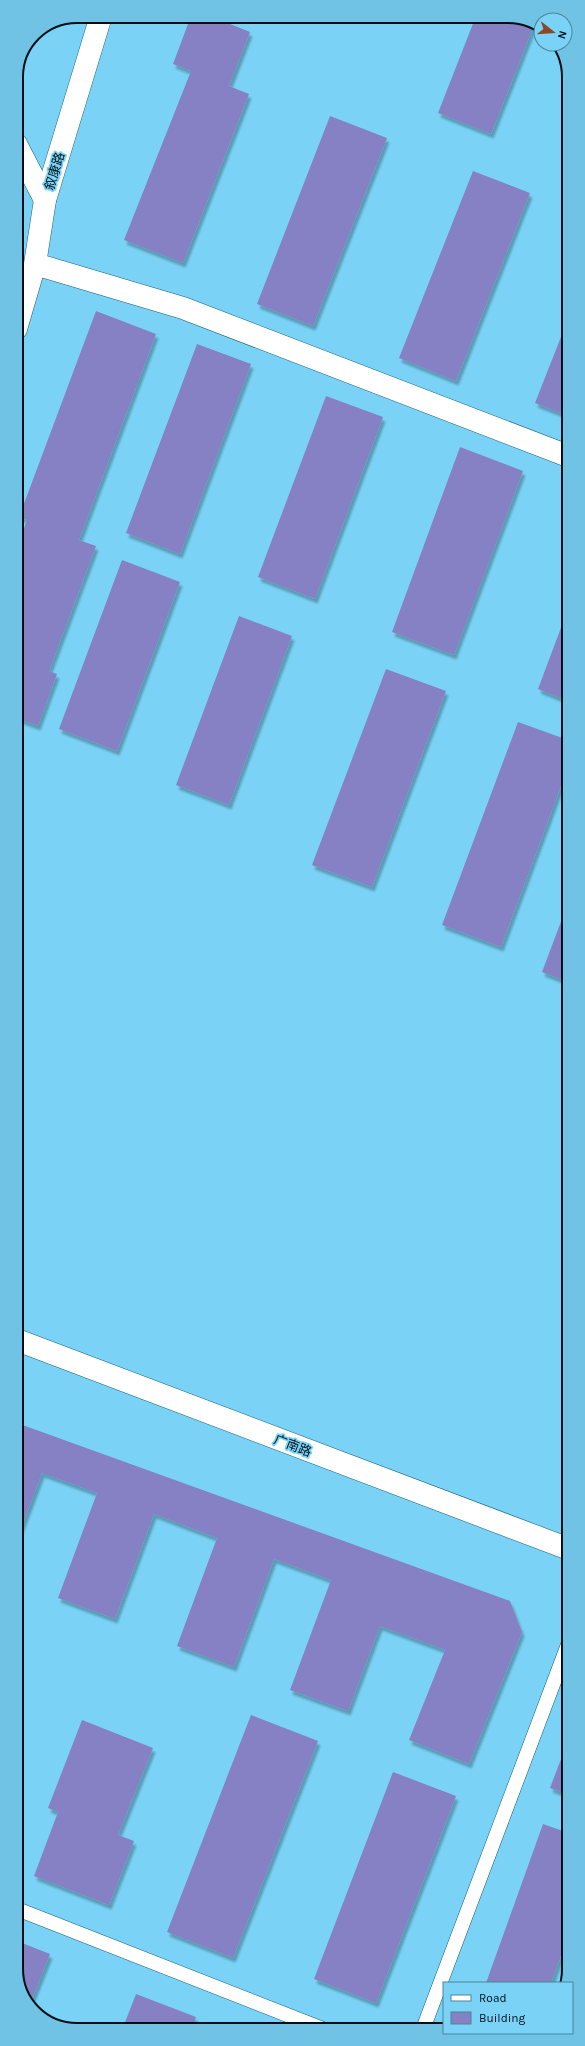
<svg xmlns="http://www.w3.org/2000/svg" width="585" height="2046" font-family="Karla,'Noto Sans SC',sans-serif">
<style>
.building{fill:#8581c4;filter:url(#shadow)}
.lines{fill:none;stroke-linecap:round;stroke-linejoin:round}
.lane-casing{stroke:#166079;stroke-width:15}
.street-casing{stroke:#166079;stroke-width:23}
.secondary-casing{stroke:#166079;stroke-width:23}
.lane{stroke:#fff;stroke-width:14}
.street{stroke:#fff;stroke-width:22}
.secondary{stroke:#fff;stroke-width:22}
.labels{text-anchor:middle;stroke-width:3.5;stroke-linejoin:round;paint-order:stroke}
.street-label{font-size:13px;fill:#000f16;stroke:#7ad3f6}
.rim{fill:none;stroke:#000f16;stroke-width:2}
</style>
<defs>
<filter id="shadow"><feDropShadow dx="2.5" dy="4.5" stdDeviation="1" flood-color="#0004"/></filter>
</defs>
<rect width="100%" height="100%" fill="#7ad3f6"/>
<path class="building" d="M191 16H210L250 32 229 86 249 94 183 263 124 240 191 71 173 64Z
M476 16H516L534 25 491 134 438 113Z
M330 116 387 138 313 326 257 304Z
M473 171 530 193 456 381 399 358Z
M96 311 156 334 79 540 96 546 49 671 57 674 38 726 16 718V550L27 520 19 517Z
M568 319V416L535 403Z
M197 344 251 364 180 554 126 533Z
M326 396 383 417 315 599 258 577Z
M460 447 523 471 454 655 392 632Z
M122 560 180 582 117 751 59 729Z
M568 609V701L538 689Z
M239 616 292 636 229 805 176 785Z
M386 669 446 691 372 887 312 865Z
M518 722 568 740V767L501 947 442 925Z
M568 903V982L542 972Z
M17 1423 510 1601 522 1632 469 1764 409 1740 445 1650 380 1626 348 1711 290 1690 331 1580 274 1559 234 1667 177 1646 217 1538 154 1514 115 1619 58 1598 97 1493 42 1473 17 1539Z
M251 1715 318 1741 233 1958 167 1932Z
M82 1720 153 1748 118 1835 134 1841 109 1905 34 1876 58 1812 48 1808Z
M569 1738V1795L550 1788Z
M393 1772 456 1796 376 2003 314 1979Z
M543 1824 569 1833V1934L551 1983H486Z
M17 1941 50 1954 30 2004 17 1981Z
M136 1994 196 2017 192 2030H122Z"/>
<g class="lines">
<defs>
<path id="lane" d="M17 1909 323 2029
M423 2029 569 1642"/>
<path id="street" d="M35 264 183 308 568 456
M16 329 35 264 45 200 101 16
M17 1340 569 1549"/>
<path id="secondary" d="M16 144 45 200"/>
</defs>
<use href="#lane" class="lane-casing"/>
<use href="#street" class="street-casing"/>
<use href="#secondary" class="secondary-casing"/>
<use href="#lane" class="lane"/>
<use href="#street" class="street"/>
<use href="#secondary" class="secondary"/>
</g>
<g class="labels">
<g class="street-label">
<text transform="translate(54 171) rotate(-73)" y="5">叙康路</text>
<text transform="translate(293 1445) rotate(21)" y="5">广南路</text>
</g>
</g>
<path d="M0 0H585V2046H0ZM77 23H508A54 54 0 0 1 562 77V1969A54 54 0 0 1 508 2023H77A54 54 0 0 1 23 1969V77A54 54 0 0 1 77 23Z" fill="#70c3e4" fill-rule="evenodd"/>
<path class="rim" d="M77 23H508A54 54 0 0 1 562 77V1969A54 54 0 0 1 508 2023H77A54 54 0 0 1 23 1969V77A54 54 0 0 1 77 23Z"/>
<rect x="443" y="1982" width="130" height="52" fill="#7ad3f6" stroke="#49859c"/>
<rect x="451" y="1995" width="20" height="6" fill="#ffffff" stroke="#49859c"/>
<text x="479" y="2002" font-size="12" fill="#000f16">Road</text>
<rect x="451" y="2012" width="20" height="12" fill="#8581c4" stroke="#49859c"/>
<text x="479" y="2022" font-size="12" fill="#000f16">Building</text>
<g transform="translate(553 32) rotate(107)"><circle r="19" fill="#7ad3f6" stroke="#49859c"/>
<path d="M0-3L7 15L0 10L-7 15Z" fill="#8d4722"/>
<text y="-6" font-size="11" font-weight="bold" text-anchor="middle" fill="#000f16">N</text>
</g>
</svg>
